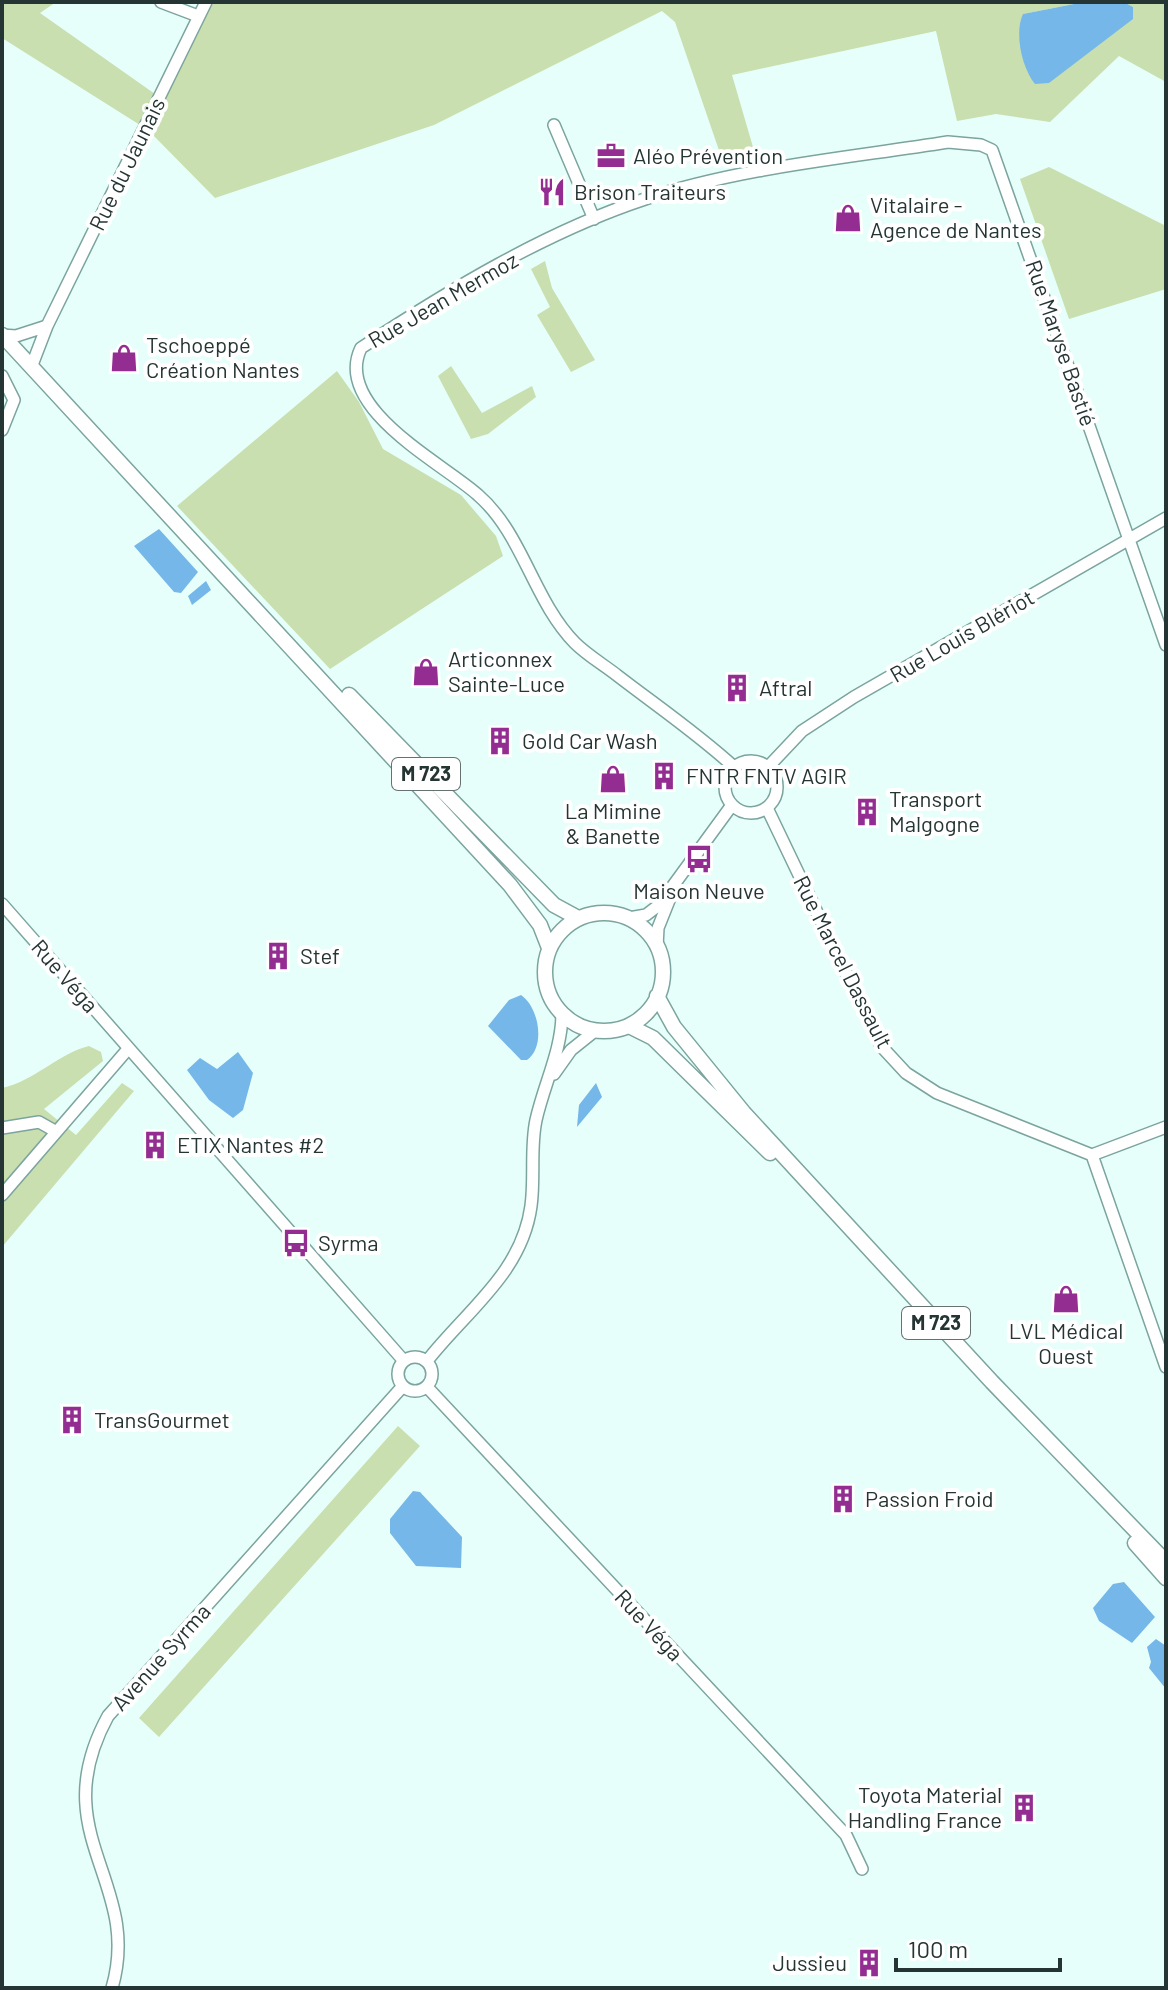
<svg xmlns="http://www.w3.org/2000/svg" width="1168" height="1990" font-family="Barlow,sans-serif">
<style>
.green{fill:#c9dfaf}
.water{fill:#76b7e9}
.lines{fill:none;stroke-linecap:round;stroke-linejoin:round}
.minor-casing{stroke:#7ca49e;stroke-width:14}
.major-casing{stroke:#7ca49e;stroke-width:17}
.minor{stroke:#fff;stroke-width:11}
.major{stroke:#fff;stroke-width:14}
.labels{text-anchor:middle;stroke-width:8;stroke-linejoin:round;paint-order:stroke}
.shield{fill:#fff;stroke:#667270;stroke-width:2}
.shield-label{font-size:20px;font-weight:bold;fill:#253533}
.poi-label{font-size:22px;fill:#253533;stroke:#fff;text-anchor:start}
.street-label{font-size:22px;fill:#253533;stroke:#fff}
</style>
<rect width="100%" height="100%" fill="#e6fffb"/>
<path class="green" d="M2 2H56L40 13 155 94 140 125 2 38Z
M214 2H1084L1023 14 1133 7 1124 2H1166V82L1119 56 1050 122 996 114 957 121 936 31 732 75 755 154 723 162 675 22 662 11 434 125 215 198 150 132 202 21Z
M1049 167 1166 226V289L1069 319 1020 179Z
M545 261 552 288 595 360 571 372 537 315 550 307 531 269Z
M451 366 482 413 532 386 536 397 488 434 471 439 438 376Z
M337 371 359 402 383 449 461 495 496 536 503 556 330 669 177 506Z
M89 1046 101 1052 103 1061 44 1109 76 1135 122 1083 134 1091 2 1247V1088C35 1081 57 1054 89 1046Z
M398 1426 420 1446 159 1737 139 1718Z"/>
<path class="water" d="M1084 2H1124L1133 7V19L1049 83 1035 84C1022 68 1014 33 1023 14Z
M159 529 198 572 181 593 174 592 134 546Z
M206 581 211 590 192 605 188 596Z
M521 995C539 1007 546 1047 527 1060H521L488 1026 509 1000Z
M238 1052 253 1073 243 1110 233 1118 209 1100 187 1070 200 1058 217 1069Z
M596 1083 602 1097 577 1127 579 1105Z
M413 1491 420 1492 462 1537 461 1568 416 1566 390 1533V1519Z
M1124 1582 1155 1617 1132 1643 1099 1621 1093 1608 1113 1584Z
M1156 1639 1166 1646V1689L1149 1668 1151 1662 1147 1647Z"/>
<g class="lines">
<defs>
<path id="minor" d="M161 2 198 16
M554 125 594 219
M2 335 16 336 47 326
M32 365 47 326 206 2
M2 376 14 400 2 430
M725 787a26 26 0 1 1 52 0a26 26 0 1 1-52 0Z
M734 767C698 734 657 706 618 676 604 665 587 655 575 643 533 600 523 534 478 495 444 464 332 408 361 348 448 291 545 232 645 199 742 167 848 158 948 142L981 145 992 150 1166 645
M768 767 802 731 854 697 1166 518
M767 808 881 1046 906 1073 937 1093 1092 1155 1166 1367
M2 904 404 1361
M629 918 646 915 659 905 732 805
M657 947 658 928 670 898
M554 1074 571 1050 596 1030
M2 1128 39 1122 55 1131
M1092 1155 1166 1127
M2 1195 128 1049
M398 1374a17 17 0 1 1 34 0a17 17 0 1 1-34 0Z
M427 1361C466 1311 522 1273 531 1206 535 1177 530 1148 536 1120 544 1084 562 1050 562 1013
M427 1387 846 1835 862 1869
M112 1988C143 1881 43 1835 108 1716L403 1386"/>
<path id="major" d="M2 335 510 885 540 925 549 948
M349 695 554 905 578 918
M545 972a59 59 0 1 1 118 0a59 59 0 1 1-118 0Z
M657 996 674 1027 744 1113 992 1382 1166 1562
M629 1026 653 1038 770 1153
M1135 1543 1166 1578"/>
</defs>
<use href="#minor" class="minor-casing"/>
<use href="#major" class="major-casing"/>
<use href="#minor" class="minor"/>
<use href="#major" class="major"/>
</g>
<defs>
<symbol id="office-bare" viewBox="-9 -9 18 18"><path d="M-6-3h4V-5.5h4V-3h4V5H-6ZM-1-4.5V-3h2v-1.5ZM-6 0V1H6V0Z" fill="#942d92" stroke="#fff" stroke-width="2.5" paint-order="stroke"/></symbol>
<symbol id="restaurant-bare" viewBox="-9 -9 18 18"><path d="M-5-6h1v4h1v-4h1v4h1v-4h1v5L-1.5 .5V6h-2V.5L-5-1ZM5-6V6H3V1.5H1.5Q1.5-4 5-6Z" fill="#942d92" stroke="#fff" stroke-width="2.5" paint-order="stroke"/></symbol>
<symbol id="shop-bare" viewBox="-9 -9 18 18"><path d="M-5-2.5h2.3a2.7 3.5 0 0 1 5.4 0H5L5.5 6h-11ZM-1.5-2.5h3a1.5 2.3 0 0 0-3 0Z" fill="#942d92" stroke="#fff" stroke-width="2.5" paint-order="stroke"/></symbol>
<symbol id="building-bare" viewBox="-9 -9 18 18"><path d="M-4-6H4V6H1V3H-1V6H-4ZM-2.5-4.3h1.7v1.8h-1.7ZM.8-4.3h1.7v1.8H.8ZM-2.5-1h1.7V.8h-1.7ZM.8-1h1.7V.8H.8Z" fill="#942d92" stroke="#fff" stroke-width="2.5" paint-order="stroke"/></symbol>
<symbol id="bus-bare" viewBox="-9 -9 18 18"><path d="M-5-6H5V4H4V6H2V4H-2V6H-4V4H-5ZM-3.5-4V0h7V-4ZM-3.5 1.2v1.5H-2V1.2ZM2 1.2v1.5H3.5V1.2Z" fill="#942d92" stroke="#fff" stroke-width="2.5" paint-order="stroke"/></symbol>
</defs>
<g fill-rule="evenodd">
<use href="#office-bare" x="591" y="136" width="40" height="40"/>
<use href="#restaurant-bare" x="532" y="172" width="40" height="40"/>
<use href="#shop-bare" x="828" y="198" width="40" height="40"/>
<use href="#shop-bare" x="104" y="338" width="40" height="40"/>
<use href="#shop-bare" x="406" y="652" width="40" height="40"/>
<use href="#building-bare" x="717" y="668" width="40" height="40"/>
<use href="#building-bare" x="480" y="721" width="40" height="40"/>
<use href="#building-bare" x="644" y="756" width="40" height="40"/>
<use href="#shop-bare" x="593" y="759" width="40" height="40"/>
<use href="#building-bare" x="847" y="792" width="40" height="40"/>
<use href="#bus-bare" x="679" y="839" width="40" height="40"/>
<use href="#building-bare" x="258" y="936" width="40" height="40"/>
<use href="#building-bare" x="135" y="1125" width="40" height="40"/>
<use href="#bus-bare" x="276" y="1223" width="40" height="40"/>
<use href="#shop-bare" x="1046" y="1279" width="40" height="40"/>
<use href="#building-bare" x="52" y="1400" width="40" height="40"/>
<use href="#building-bare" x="823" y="1479" width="40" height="40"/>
<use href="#building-bare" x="1004" y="1788" width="40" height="40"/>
<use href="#building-bare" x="849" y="1943" width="40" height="40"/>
</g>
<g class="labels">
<g class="shield">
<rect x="392" y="758" width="68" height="32" rx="6"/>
<rect x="902" y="1307" width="68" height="32" rx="6"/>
</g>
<g class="shield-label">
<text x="426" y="781">M 723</text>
<text x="936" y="1330">M 723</text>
</g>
<g class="poi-label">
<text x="633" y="164">Aléo Prévention</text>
<text x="574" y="200">Brison Traiteurs</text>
<text x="870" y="213">Vitalaire -<tspan x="870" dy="25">Agence de Nantes</tspan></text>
<text x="146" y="353">Tschoeppé<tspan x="146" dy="25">Création Nantes</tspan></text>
<text x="448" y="667">Articonnex<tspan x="448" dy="25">Sainte-Luce</tspan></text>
<text x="759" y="696">Aftral</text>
<text x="522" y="749">Gold Car Wash</text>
<text x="686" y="784">FNTR FNTV AGIR</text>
<text x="889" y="807">Transport<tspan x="889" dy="25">Malgogne</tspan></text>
<text x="613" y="819" text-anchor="middle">La Mimine<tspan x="613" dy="25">&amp; Banette</tspan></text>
<text x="699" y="899" text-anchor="middle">Maison Neuve</text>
<text x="300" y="964">Stef</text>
<text x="177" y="1153">ETIX Nantes #2</text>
<text x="318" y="1251">Syrma</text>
<text x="1066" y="1339" text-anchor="middle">LVL Médical<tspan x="1066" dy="25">Ouest</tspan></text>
<text x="94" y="1428">TransGourmet</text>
<text x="865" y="1507">Passion Froid</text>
<text x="1002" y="1803" text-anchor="end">Toyota Material<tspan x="1002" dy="25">Handling France</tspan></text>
<text x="847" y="1971" text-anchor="end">Jussieu</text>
</g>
<g class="street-label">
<text transform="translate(127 164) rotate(-64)" y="8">Rue du Jaunais</text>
<text transform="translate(443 300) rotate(-30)" y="8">Rue Jean Mermoz</text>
<text transform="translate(1061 343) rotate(71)" y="8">Rue Maryse Bastié</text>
<text transform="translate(962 636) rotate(-30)" y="8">Rue Louis Blériot</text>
<text transform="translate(843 962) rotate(63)" y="8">Rue Marcel Dassault</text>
<text transform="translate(65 976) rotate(49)" y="8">Rue Véga</text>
<text transform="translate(649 1625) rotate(47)" y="8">Rue Véga</text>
<text transform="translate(161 1657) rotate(-48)" y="8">Avenue Syrma</text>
</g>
</g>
<rect width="1168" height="1990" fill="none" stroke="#253533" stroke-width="8"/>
<path d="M896 1958v12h164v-12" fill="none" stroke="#253533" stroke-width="4"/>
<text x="908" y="1958" font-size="24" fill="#253533" stroke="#ffffff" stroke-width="6" paint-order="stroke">100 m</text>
</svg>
